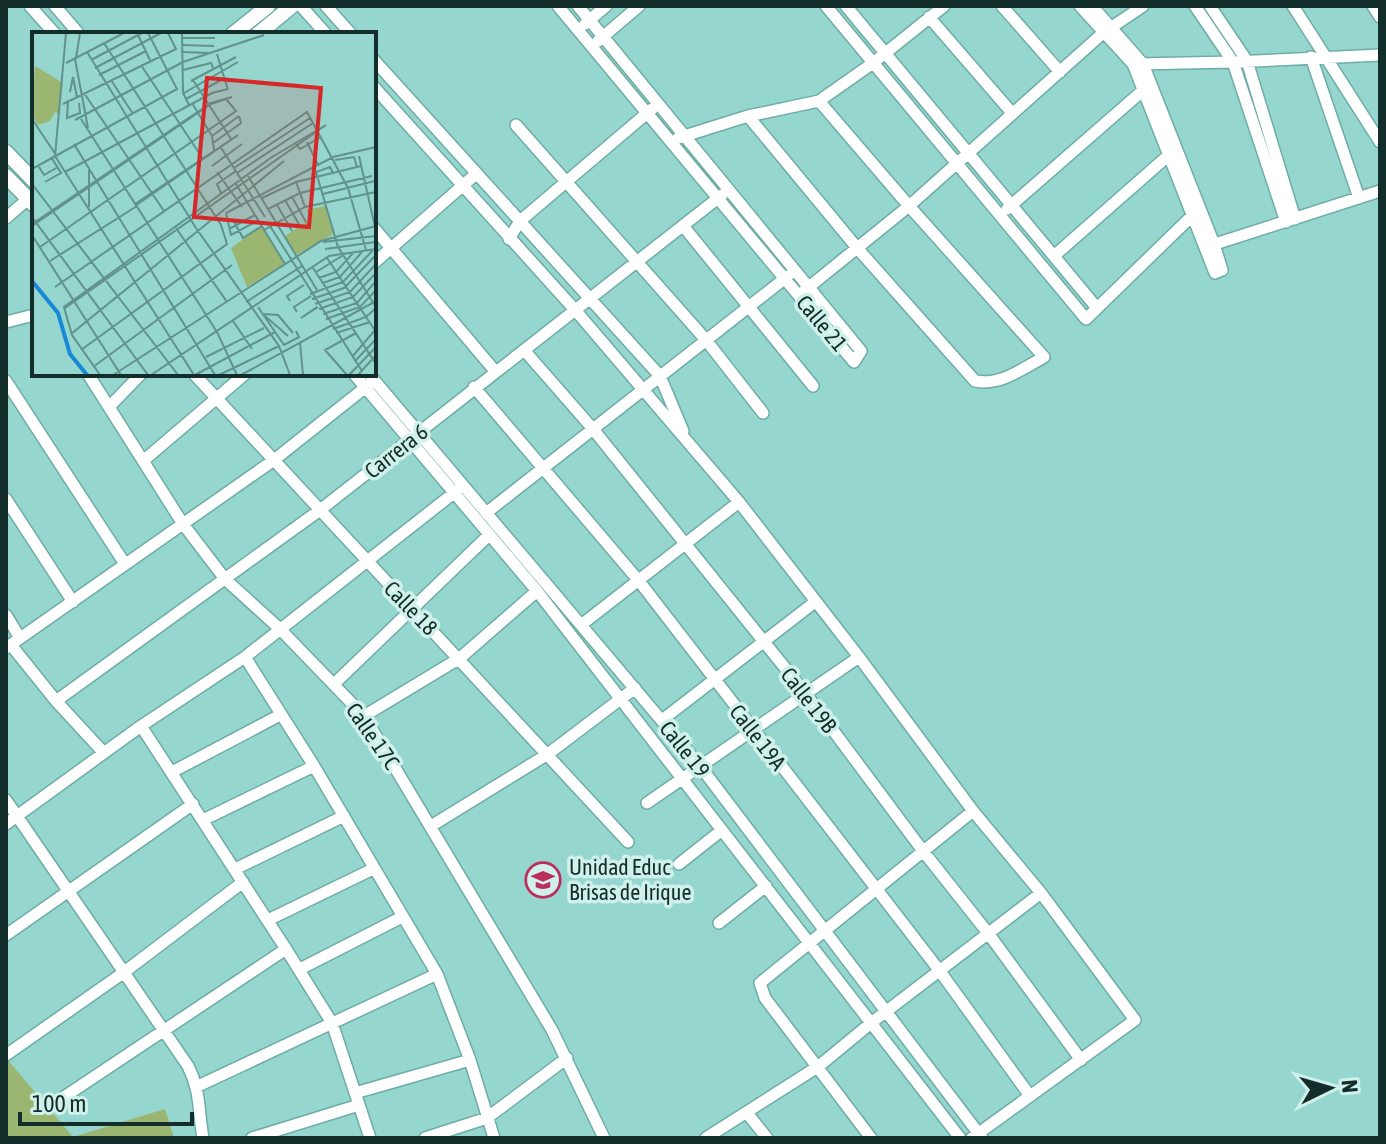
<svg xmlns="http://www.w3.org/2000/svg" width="1386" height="1144" font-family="'Asap Condensed',sans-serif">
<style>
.green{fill:#9ab670}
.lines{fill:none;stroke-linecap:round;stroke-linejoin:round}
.minor-casing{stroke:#6dada5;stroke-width:14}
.tertiary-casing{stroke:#6dada5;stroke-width:17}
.minor{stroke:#fff;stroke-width:11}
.tertiary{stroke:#fff;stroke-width:14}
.labels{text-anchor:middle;stroke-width:7;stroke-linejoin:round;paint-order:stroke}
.street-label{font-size:22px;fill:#132d2a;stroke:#d0f0eb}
.poi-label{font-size:22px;fill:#132d2a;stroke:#d0f0eb;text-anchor:start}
.inset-river{fill:none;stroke:#1889d7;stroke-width:4}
.inset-road{fill:none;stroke:#61928c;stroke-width:2}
.view{fill:#d62828;fill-opacity:0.15;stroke:#d62828;stroke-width:4}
.inset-edge{fill:none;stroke:#132d2a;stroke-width:4}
</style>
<rect width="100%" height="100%" fill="#95d6ce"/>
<path class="green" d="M6 1058 73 1137 165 1109 174 1138H6Z"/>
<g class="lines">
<defs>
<path id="minor" d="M30 6 55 34
M55 6 79 34
M301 6 326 34
M326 6 351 34
M558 6 854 362 861 351 578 6
M826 6 1086 319 1197 211
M846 6 1097 308
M1002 6 1060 72
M1080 6 1133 64 1215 273 1222 270 1214 244 1143 64 1092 6
M1195 6 1233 62 1286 222
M1210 6 1247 61 1295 219
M1293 6 1380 142
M1373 6 1380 17
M929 17 1012 113
M585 24 606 6
M598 41 639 6
M1311 57 1359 198
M374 60 660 376 683 431
M1137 64 1233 62 1380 55
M374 87 576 311 739 502 859 657 973 811 1041 893 1135 1020 972 1138
M748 116 858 249 975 381C1000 386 1022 369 1044 357L909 206 819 101
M516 125 706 340 763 413
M678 138 748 116 819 101 873 63 944 6
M1007 209 1148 86
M6 218 28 199
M684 227 813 386
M374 228 495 371
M509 239 520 221 652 109
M1209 246 1380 191
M1054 256 1170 154
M374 263 476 174
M804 291 909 206 1103 33 1143 6
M6 322 34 315
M524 350 593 429 806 694 923 851 988 933 1081 1060
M88 374 183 524 225 579 280 629 364 716 552 1030 604 1138
M194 374 628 842
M354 374 537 591 960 1138
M369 374 700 766 982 1138
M6 381 125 564
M474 387 639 581 939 970 1030 1096
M109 407 141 374
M143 461 245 374
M6 499 73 602
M486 513 788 276
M6 615 20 638
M581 625 739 502
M11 645 56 701 104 753
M6 648 274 460 371 383
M245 657 314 766 437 974 470 1060 494 1138
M334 684 489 535
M56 701 320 510 722 195
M364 716 460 658 537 591
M662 720 815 602
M141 726 286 949 332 1023 370 1138
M172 772 280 715
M6 800 188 1066C201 1092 198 1110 203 1138
M647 803 859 657
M203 820 314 766
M6 824 141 726 245 657 459 489
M431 826 548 754 635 688
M679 864 722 830
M235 869 344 816
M268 920 373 869
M719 923 766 886
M6 935 193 804
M300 969 402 917
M6 1055 123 973 243 882
M198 1086 437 974
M355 1093 470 1060
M49 1107 286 949
M747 1113 767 1138
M252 1138 359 1105
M425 1138 487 1118 567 1058
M706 1138 819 1066 871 1023 1041 893
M871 1138 765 998 760 983 973 811"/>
<path id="tertiary" d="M233 34 268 6
M258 34 292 6
M6 152 34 181
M6 176 34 205"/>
</defs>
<use href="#minor" class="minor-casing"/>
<use href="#tertiary" class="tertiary-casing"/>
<use href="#minor" class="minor"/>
<use href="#tertiary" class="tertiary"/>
</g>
<defs>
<symbol id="school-ring" viewBox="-11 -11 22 22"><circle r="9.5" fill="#d0f0eb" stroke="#bc2e5d" stroke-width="1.5"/><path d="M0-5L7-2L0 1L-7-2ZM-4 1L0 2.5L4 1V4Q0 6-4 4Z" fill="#bc2e5d"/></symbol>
</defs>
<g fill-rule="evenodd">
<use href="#school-ring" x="523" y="860" width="40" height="40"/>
</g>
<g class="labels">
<g class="street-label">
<text transform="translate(822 323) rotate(50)" y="8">Calle 21</text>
<text transform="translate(396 451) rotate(-38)" y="8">Carrera 6</text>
<text transform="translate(411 608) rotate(46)" y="8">Calle 18</text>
<text transform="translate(809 700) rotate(52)" y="8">Calle 19B</text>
<text transform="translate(373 736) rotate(55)" y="8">Calle 17C</text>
<text transform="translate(758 737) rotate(52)" y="8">Calle 19A</text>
<text transform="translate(685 749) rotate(51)" y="8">Calle 19</text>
</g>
<g class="poi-label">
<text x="569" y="875">Unidad Educ<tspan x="569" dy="25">Brisas de Irique</tspan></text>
</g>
</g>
<g transform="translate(32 32)">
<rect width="344" height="344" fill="#95d6ce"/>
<path d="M3 34 31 51 27 82 23 80 18 89 6 93 0 83ZM293 174 301 202 264 223 253 204 277 188 275 178ZM230 194 252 232 215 255 199 216Z" fill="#9ab670"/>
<path class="inset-river" d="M0 249 26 281 38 322 55 343"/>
<path class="inset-road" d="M34 1 23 124 162 343M150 1 151 61 157 73M106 3 118 28M150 6H183M149 13 182 14M55 20 164 196 247 314 258 343M149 20 177 21M185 22 196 58M44 26 48 1M43 27 56 96M59 28 110 1M34 31 92 1M109 33 171 127M63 36 129 1M151 38 179 31 181 36M67 43 114 19M79 48 101 82M161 48 199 107M159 49 204 25M38 60 41 45 45 65M52 61 132 179M152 61 206 30M154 67 193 46M36 68 35 86 48 81 47 71M160 71 180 104 182 118M31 72 144 17 136 1M0 87 24 123M49 87 185 300 205 343M43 88 151 30 232 3M180 104 207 84M275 110 286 133M181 111 209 91 207 84M42 112 183 343M264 112 268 117 289 105M188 114 233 185M327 124 343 195M303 128 322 125 325 135M180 134 210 112M7 135 12 143 26 135M202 136 278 86M0 137 145 57 116 1M57 138V175M33 140 180 61 196 57M185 140 210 175M205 141 281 91M301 141 298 135 284 140 306 215 344 275M216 144 285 258M13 150 29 141 19 125M264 150 273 175M0 152 146 343M204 152 253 232M189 161 185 152 204 139M291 162 343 149M260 165 274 190M230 166 264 150 329 134M253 168 268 194M103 172 206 103 103 174M245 173 260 199M236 177 268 161 340 144M194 181 301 125 344 115M194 181 199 203 227 188M0 185 116 343M201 188 211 206 230 194M0 192 179 71 200 65 179 72 0 194M238 194 330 339M144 196 195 270M197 197 223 183M232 198 273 175 344 160M0 203 89 343M291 210 344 204M8 215 204 79 194 67M293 217 344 210M295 226 344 300M18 229 105 174M281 236 344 332M284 240 310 224M287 246 304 240 321 221M291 251 308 245 330 220M314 254 344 223M23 255 275 80 316 156 334 218M278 262 311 250 341 218M280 267 315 255M258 269 255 264 272 253M214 270 270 234M283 272 318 260 344 232M226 275 252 313 267 305 264 299M285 275 269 286 286 275M33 276 294 93 240 125 32 275 40 303 68 343M287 277 321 265 344 241M265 280 262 275 279 264M231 282 246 283 261 301M291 282 325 271 344 249M233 284 256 304M294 287 328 275 344 258M201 289 220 317M301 297 334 285 344 276M304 301 338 290M39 302 252 129M268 311 271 343M49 318 195 212 189 193 72 11M174 325 232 296M320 325 343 298M323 329 344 307M61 335 200 233M81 343 289 209 344 194M119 343 297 224 344 217M163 343 243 300M187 343 247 314M209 343 344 269M315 343 293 318 324 301M317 343 344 315M326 343 344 323"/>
<path class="view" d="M175 46 289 56 277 195 162 185Z"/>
<rect width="344" height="344" class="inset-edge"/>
</g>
<rect width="1386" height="1144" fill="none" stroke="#132d2a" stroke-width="16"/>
<g transform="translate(1330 1088) rotate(85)" stroke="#d0f0eb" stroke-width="6" paint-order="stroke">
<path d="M0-6L14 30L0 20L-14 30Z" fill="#132d2a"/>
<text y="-12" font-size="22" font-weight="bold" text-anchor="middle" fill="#132d2a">N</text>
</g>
<path d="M20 1112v12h172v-12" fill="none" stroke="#132d2a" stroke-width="4"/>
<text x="32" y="1112" font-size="24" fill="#132d2a" stroke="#d0f0eb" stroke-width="6" paint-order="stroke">100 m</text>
</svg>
